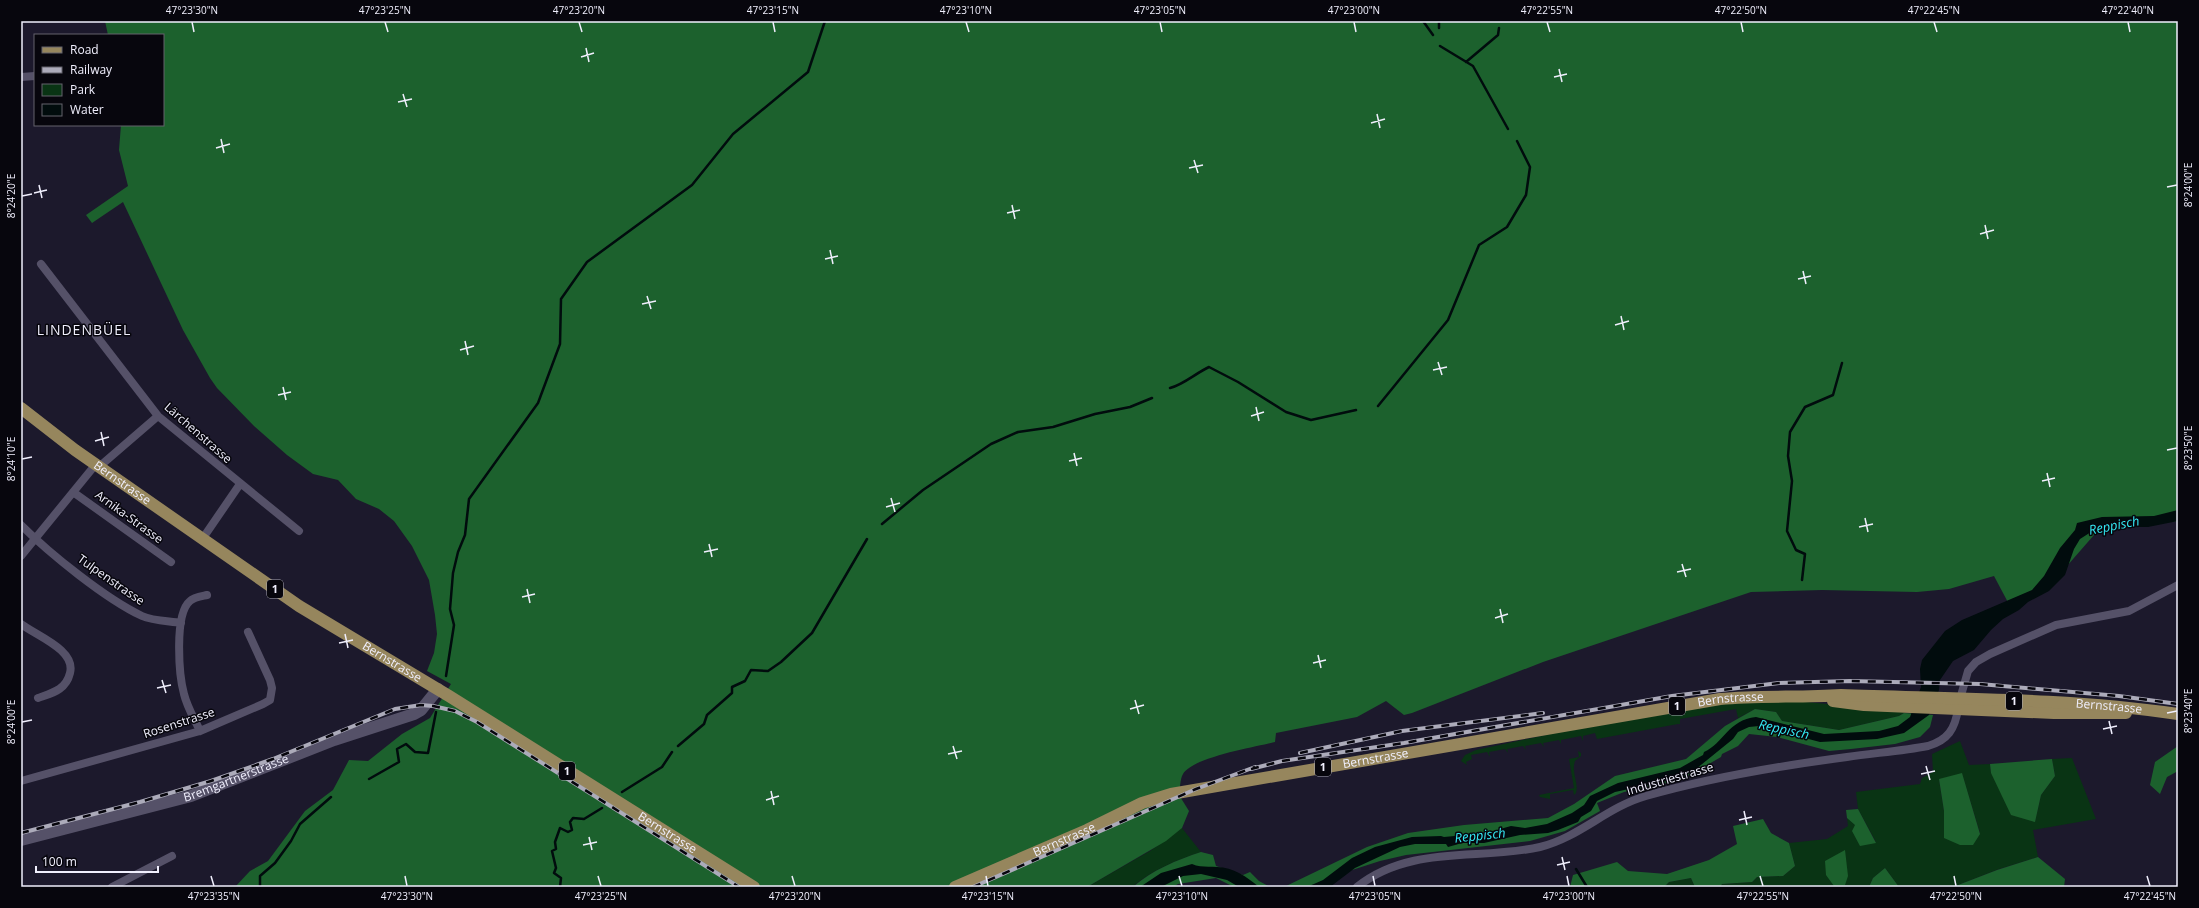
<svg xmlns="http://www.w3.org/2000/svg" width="2199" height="908" font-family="'Open Sans',sans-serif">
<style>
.green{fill:#093414;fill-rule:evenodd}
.forest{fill:#1c612d}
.water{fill:#010c0d}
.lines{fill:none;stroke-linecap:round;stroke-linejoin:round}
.stream{stroke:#010c0d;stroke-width:2.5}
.street{stroke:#555168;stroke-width:8}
.secondary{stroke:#555168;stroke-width:12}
.primary{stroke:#96865d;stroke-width:12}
.rail-casing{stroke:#acabba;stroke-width:4}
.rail{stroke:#07060d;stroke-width:2.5;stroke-dasharray:8;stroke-linecap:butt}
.ticks{fill:none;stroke:#f0effd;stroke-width:1.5}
.labels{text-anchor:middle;stroke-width:3;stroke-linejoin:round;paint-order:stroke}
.shield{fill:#07060d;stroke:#aaa9b5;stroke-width:1}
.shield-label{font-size:11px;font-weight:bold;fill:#f0effd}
.street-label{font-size:12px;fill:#f0effd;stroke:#07060d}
.water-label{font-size:13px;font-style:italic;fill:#34ecf6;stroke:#07060d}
.quarter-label{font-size:14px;letter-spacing:1px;fill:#f0effd;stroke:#07060d}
.neatline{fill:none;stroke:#f0effd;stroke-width:1.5}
.ticks-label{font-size:10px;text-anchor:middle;fill:#f0effd}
</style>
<rect width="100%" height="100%" fill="#1c192c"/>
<path class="green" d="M1797 701 1905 712 1899 716 1839 730 1782 721 1776 712 1755 709 1738 718 1736 709 1680 719V724H1678L1597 739 1595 733 1583 736V741L1581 736 1561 740V744L1559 740 1543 743 1544 747 1541 743 1525 746 1526 750 1523 746 1507 749 1508 753 1505 749 1489 752 1490 757 1487 752 1471 755 1472 759 1466 762 1467 765 1461 761 1465 755 1476 750 1555 733 1730 703Z
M1960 741 1969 765 1990 764 1991 773 2035 821 2041 795 2055 776 2052 759 2072 758 2096 819 2033 830 2038 857 1999 869 1953 887H1899L1885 868 1873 878 1869 887H1720L1722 884 1752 882 1757 877 1783 876 1795 866 1789 843 1827 839 1848 826 1847 818 1876 842 1858 809 1856 792 1920 784 1922 778 1933 772 1932 754ZM1962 774 1980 833 1944 838V811L1939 780Z
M1578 751 1581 753V756L1575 761C1571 773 1579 782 1576 793L1574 795 1573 790 1550 794V799L1540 797 1539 795 1574 788 1569 759 1579 757Z
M1182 828 1201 852C1177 860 1152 870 1132 887H1087L1150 851Z
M1691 878 1695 887H1664L1669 882Z"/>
<path class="forest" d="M105 21H2178V521L2119 528 2094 535 2053 582 2011 608 1994 576 1949 589 1917 592 1822 590 1751 592 1543 662 1412 713 1404 715 1386 701 1357 717 1276 733 1275 742C1255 747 1193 757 1183 774 1180 779 1180 789 1179 795L1189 811 1182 828 1166 841 1087 887H235L250 871 268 861 305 811 333 790 349 760 368 761 402 734 430 718 451 684 427 671 434 653 437 634 435 615 429 580 412 546 394 521 379 509 356 499 338 480 313 474 287 455 254 426 217 388 210 378 183 330 123 202 92 223 86 215 128 186 119 150 121 125H163V35H108Z
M1755 709 1776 712 1782 721 1839 730 1899 716 1904 713 1933 715 1930 727 1920 737 1895 744 1851 749 1829 751 1777 737 1749 734 1738 746 1722 754 1721 757 1681 780 1624 792 1597 803 1600 811 1565 831 1530 841 1406 855 1380 861 1349 871 1328 887H1284L1367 847 1408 833 1464 825 1548 818 1574 804 1615 776 1686 759 1725 726Z
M2178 746V771L2167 777 2160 794 2150 785 2155 762Z
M2052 759 2055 776 2041 795 2035 822 2011 815 1991 773 1990 764Z
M1962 773 1980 834 1973 845H1960L1944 838V811L1939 779Z
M1858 809 1876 843 1860 846 1852 831 1855 825 1847 818 1846 810Z
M1763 819 1771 833 1789 843 1795 866 1783 876 1757 877 1752 882 1722 884 1720 887H1695L1691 878 1669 882 1664 887H1570L1573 875 1617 862 1628 871 1667 874 1709 860 1737 844 1733 826Z
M1845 850 1848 876 1845 885 1834 886 1826 875 1825 861Z
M1201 852 1213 855 1216 866 1243 875 1250 872 1259 881 1270 887H1234L1216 878 1178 884 1173 887H1133C1152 870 1177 860 1201 852Z
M2038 857 2065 879 2064 887H1953L1997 870Z
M1885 868 1899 887H1869L1873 878Z"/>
<path class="water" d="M2178 510V521L2148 527H2116L2091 532 2080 539 2074 549 2065 575 2049 591 2028 602 2019 610 2003 619 1991 630 1974 650 1953 661 1940 680 1939 690 1929 715 1904 733 1877 739 1820 742 1759 726 1749 727 1738 732 1733 739 1696 769 1679 778 1615 792 1597 801 1591 811 1581 817 1578 822 1558 830 1548 833 1520 835 1484 843H1462L1448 847 1446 844H1415L1400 847 1355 868 1330 887H1307L1323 880 1352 858 1375 847 1412 837 1441 836 1444 837 1486 833 1511 826 1525 828 1547 824 1572 813 1584 805 1590 796 1618 783 1680 768 1703 755 1704 752C1724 743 1728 720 1756 717L1824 734 1879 731 1898 726 1910 717 1921 687 1920 669 1922 660 1945 631 1962 620 2032 590 2044 576 2060 548 2075 530 2077 523 2102 517 2154 516Z
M1192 864C1200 868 1208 866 1217 867 1233 867 1247 877 1259 887H1239L1227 880 1201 874 1183 876 1161 887H1140L1161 873Z"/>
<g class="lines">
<path class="stream" d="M1423 21 1433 35
M1439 21V28
M1440 46 1473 66 1508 129
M1466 62 1498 35 1499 28
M1170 388C1183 385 1196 373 1209 367L1238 382 1286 412 1311 420 1356 410
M1378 406 1448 320 1479 245 1507 227 1526 195 1530 167 1517 141
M882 524 923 490 991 444 1018 432 1053 427 1095 414 1130 407 1152 398
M1802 580 1805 554 1796 550 1787 531 1792 481 1788 456 1790 432 1805 407 1833 395 1842 363
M446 676 454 625 450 609 453 573 458 552 465 535 469 499 538 403 560 344 561 299 587 262 692 185 733 134 808 72 825 21
M678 746 704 724 707 715 732 693V687L745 681 751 670 768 671 781 662 812 633 867 539
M369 779 399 762 397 749 406 744 415 752 428 753 436 712
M622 792 662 767 672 752
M1576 869 1587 887
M260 887V876L275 863 291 841 300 824 331 797
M560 887 561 878 554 873 556 868 552 851 556 849 555 842 560 828 568 832 572 830 570 822 573 818 584 819 602 808"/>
<path class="street" d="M21 77 35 76
M41 264 158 416 299 531
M100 466 158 416
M73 492 171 562
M21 525C50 554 106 599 142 616 153 621 169 621 181 623
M203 538 240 484
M21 556 96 464
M21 624C37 636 76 650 70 673 66 690 52 693 38 698
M1960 699 1968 671 1976 662 1990 654 2056 625 2129 611 2178 585
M200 731C195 720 187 707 184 694 179 676 174 614 190 601 194 597 203 596 207 595
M21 781 200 731 263 704 270 700 272 688 270 680 248 632
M112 887 172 856
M1357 887C1411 844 1479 861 1540 847 1580 837 1607 807 1646 796 1712 777 1779 766 1847 757 1874 753 1902 751 1928 746 1948 740 1955 729 1958 709"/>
<path class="secondary" id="s1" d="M21 840 191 796 334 740 414 714 421 710 438 689"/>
<g class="primary">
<path id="s2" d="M21 408 75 450 299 606 449 696 754 887"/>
<path d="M1833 701 1864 705 2054 713H2126"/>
<path id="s3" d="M955 887 1087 830 1142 803 1171 794 1720 699C1761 695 1801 698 1841 695 1953 699 2067 698 2178 714"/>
</g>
<defs>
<path id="rail" d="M1300 753 1402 731 1543 713
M1251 769 1282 761 1404 743 1672 696 1779 683 1850 681 1980 684 2119 696 2178 704
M21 833 140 802 211 781 273 759 395 709 421 705 433 706 455 711 477 722 739 887
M973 887 1196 789 1255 767"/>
</defs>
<use href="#rail" class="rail-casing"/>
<use href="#rail" class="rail"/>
</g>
<path class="ticks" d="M192 22 194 32M385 22 388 32M579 22 582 32M773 22 775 32M966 22 969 32M1160 22 1162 32M1354 22 1356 32M1547 22 1550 32M1741 22 1743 32M1934 22 1937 32M2128 22 2130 32M586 48 589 62M581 57 594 53M1559 69 1562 82M1554 77 1567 74M403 94 407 107M398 102 412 99M1377 114 1380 128M1371 123 1385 119M221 139 224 153M216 148 230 144M1194 160 1198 173M1189 168 1203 165M39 185 42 198M2167 187 2177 185M34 193 47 190M22 196 32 194M1012 205 1015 219M1007 213 1020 210M1985 225 1988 239M1980 234 1994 230M830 250 833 264M825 259 838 256M1803 271 1806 284M1798 279 1811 276M647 296 651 309M642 304 656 301M1621 316 1624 330M1615 325 1629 321M465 341 468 355M460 350 474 346M1438 362 1442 375M1433 370 1447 367M283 387 286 400M278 395 291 392M1256 407 1259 421M1251 416 1264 412M101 432 104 446M95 441 109 437M2167 450 2177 448M1074 453 1077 466M22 459 32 457M1069 461 1082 458M2047 473 2050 487M2042 481 2055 478M891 498 895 512M886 507 900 503M1865 518 1868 532M1859 527 1873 524M709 544 712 557M704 552 718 549M1682 564 1686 577M1677 572 1691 569M527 589 530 603M522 597 535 594M1500 609 1503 623M1495 618 1508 614M345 634 348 648M339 643 353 640M1318 655 1321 668M1313 663 1326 660M162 680 166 693M157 688 171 685M1135 700 1139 714M1130 709 1144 705M2167 713 2177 711M2109 721 2112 734M22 722 32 720M2103 729 2117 726M953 746 957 759M948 754 962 751M1926 766 1930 780M1921 774 1935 771M771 791 774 805M766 800 779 796M1744 811 1747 825M1739 820 1752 817M589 837 592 850M583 845 597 842M1562 857 1565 870M1557 865 1570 862M211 876 214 886M405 876 407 886M598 876 601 886M792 876 795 886M986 876 988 886M1179 876 1182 886M1373 876 1375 886M1567 876 1569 886M1760 876 1763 886M1954 876 1956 886M2147 876 2150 886"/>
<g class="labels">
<g class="shield">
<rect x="267" y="580" width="16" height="18" rx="3"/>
<rect x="2006" y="692" width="16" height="18" rx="3"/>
<rect x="1669" y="697" width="16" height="18" rx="3"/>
<rect x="1315" y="758" width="16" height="18" rx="3"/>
<rect x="559" y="762" width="16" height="18" rx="3"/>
</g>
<g class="shield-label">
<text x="275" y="593">1</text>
<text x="2014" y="705">1</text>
<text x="1677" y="710">1</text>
<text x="1323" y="771">1</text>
<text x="567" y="775">1</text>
</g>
<g class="street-label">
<text transform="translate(198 433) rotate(41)" y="4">Lärchenstrasse</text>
<text dy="4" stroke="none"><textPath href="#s2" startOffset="126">Bernstrasse</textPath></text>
<text transform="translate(129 517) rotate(36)" y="4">Arnika-Strasse</text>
<text transform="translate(111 580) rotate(35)" y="4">Tulpenstrasse</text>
<text dy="4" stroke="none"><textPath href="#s2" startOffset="450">Bernstrasse</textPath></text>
<text dy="4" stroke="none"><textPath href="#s3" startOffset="803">Bernstrasse</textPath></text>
<text dy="4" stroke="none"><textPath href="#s3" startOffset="1182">Bernstrasse</textPath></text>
<text transform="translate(179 723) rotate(-18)" y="4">Rosenstrasse</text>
<text dy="4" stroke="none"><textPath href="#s3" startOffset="443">Bernstrasse</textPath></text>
<text dy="4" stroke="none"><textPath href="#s1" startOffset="224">Bremgartnerstrasse</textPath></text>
<text transform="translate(1670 779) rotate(-16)" y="4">Industriestrasse</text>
<text dy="4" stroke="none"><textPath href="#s2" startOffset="774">Bernstrasse</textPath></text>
<text dy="4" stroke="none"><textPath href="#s3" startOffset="119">Bernstrasse</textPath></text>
</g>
<g class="water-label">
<text transform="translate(2114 525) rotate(-11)" y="5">Reppisch</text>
<text transform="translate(1784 729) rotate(12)" y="5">Reppisch</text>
<text transform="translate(1480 835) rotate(-6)" y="5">Reppisch</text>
</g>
<g class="quarter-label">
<text x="84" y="335">LINDENBÜEL</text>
</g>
</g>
<rect width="2199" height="908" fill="none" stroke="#07060d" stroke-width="44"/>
<rect x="34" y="34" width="130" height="92" fill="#07060d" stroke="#64636d"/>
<rect x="42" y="47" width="20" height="6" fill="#96865d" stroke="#64636d"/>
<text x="70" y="54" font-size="12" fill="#f0effd">Road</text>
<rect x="42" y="67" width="20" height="6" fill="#acabba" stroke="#64636d"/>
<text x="70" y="74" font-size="12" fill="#f0effd">Railway</text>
<rect x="42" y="84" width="20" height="12" fill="#093414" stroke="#64636d"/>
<text x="70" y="94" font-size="12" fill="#f0effd">Park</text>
<rect x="42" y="104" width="20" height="12" fill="#010c0d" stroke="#64636d"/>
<text x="70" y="114" font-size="12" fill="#f0effd">Water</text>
<path d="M36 866v6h122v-6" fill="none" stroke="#f0effd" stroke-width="2"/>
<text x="42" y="866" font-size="12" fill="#f0effd" stroke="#07060d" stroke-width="3" paint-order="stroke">100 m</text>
<rect x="22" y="22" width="2155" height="864" class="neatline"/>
<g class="ticks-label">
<text x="192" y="14">47°23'30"N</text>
<text x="385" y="14">47°23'25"N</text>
<text x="579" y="14">47°23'20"N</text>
<text x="773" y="14">47°23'15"N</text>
<text x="966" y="14">47°23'10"N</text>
<text x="1160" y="14">47°23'05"N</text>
<text x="1354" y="14">47°23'00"N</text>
<text x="1547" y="14">47°22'55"N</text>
<text x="1741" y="14">47°22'50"N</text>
<text x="1934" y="14">47°22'45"N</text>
<text x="2128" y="14">47°22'40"N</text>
<text transform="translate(2188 185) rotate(-90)" y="4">8°24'00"E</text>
<text transform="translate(11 196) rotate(-90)" y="4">8°24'20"E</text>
<text transform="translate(2188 448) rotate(-90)" y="4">8°23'50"E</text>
<text transform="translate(11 459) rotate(-90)" y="4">8°24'10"E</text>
<text transform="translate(2188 711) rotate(-90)" y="4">8°23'40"E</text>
<text transform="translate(11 722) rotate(-90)" y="4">8°24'00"E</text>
<text x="214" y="900">47°23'35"N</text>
<text x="407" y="900">47°23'30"N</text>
<text x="601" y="900">47°23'25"N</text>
<text x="795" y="900">47°23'20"N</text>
<text x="988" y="900">47°23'15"N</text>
<text x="1182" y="900">47°23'10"N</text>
<text x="1375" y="900">47°23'05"N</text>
<text x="1569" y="900">47°23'00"N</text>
<text x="1763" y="900">47°22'55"N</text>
<text x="1956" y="900">47°22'50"N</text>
<text x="2150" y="900">47°22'45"N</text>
</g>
</svg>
